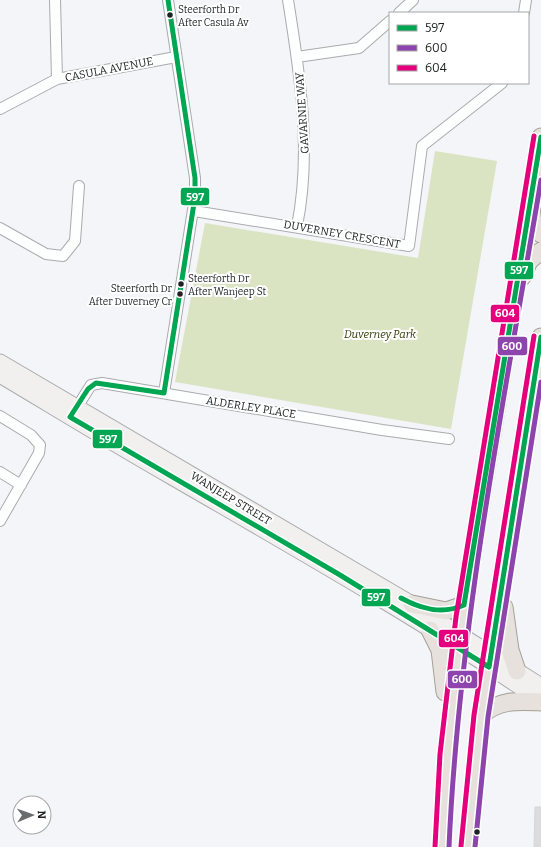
<svg xmlns="http://www.w3.org/2000/svg" width="541" height="847" font-family="Bitter,serif">
<style>
.green{fill:#dae4c3}
.building{fill:#dcdbdd;stroke:#d6d6d7}
.lines{fill:none;stroke-linecap:round;stroke-linejoin:round}
.minor-casing{stroke:#aaabae;stroke-width:12}
.secondary-casing{stroke:#aaabae;stroke-width:17}
.primary-casing{stroke:#a59f97;stroke-width:19}
.minor{stroke:#fdfefe;stroke-width:10}
.secondary{stroke:#f1f0ee;stroke-width:15}
.primary{stroke:#e6e1dd;stroke-width:17}
.bus-1-casing{stroke:#fff;stroke-width:8}
.bus-2-casing{stroke:#fff;stroke-width:8}
.bus-3-casing{stroke:#fff;stroke-width:8}
.bus-1{stroke:#00a651;stroke-width:5}
.bus-2{stroke:#8e44ad;stroke-width:5}
.bus-3{stroke:#e5007d;stroke-width:5}
.bus-dot{fill:#1e2022;stroke:#fff;stroke-width:1.5}
.labels{text-anchor:middle;stroke-width:4;stroke-linejoin:round;paint-order:stroke}
.bus-label{font-size:10px;fill:#1e2022;stroke:#fff;text-anchor:start}
.street-label{font-size:11px;fill:#1e2022;stroke:#fff}
.park-label{font-size:11px;font-style:italic;fill:#313c00;stroke:#fff}
.line-badge{stroke:#fff;stroke-width:1.5}
.badge-label{font-size:11px;text-anchor:middle;font-weight:bold;fill:#fff}
</style>
<rect width="100%" height="100%" fill="#f3f5f8"/>
<path class="green" d="M435 151 497 161 451 429 175 382 205 223 418 258Z"/>
<path class="building" d="M535 807H541V847H534Z"/>
<g class="lines">
<defs>
<path id="minor" d="M55 0 57 79
M288 0C300 74 312 152 297 226
M399 13 413 0
M524 13 526 0
M297 57 359 48 390 21
M0 109 57 79 176 57
M194 211 409 246 422 146 502 83
M0 228 46 254 63 256 75 241 79 186
M164 393 195 197V178L168 0
M74 412 91 385 102 383 382 430 449 439
M0 416 31 435 40 445 39 453 0 521
M0 472 21 485"/>
<path id="secondary" d="M0 362 412 604 541 686
M0 375C57 409 114 444 172 477 296 549 422 620 541 701"/>
<path id="primary" d="M531 208 533 222 541 234
M522 277 529 261 541 251
M412 604 446 611 464 605
M504 607 510 650 517 671
M430 630 440 650 445 692
M481 716C498 699 519 701 541 702
M442 847C446 724 464 603 484 482 503 367 522 252 541 137
M468 847 481 716 541 337"/>
</defs>
<use href="#minor" class="minor-casing"/>
<use href="#secondary" class="secondary-casing"/>
<use href="#primary" class="primary-casing"/>
<use href="#minor" class="minor"/>
<use href="#secondary" class="secondary"/>
<use href="#primary" class="primary"/>
<defs>
<path id="bus-1" d="M164 393 96 383 88 389 70 417 340 575 489 667 541 337
M164 393 195 197V178L168 0
M401 598C421 609 442 615 464 605L541 137"/>
<path id="bus-2" d="M449 847C459 623 504 401 541 180
M475 847 488 717 541 382"/>
<path id="bus-3" d="M461 846 474 715 534 336
M435 847 440 754 456 617 534 136"/>
</defs>
<use href="#bus-1" class="bus-1-casing"/>
<use href="#bus-2" class="bus-2-casing"/>
<use href="#bus-3" class="bus-3-casing"/>
<use href="#bus-1" class="bus-1"/>
<use href="#bus-2" class="bus-2"/>
<use href="#bus-3" class="bus-3"/>
</g>
<g class="bus-dot">
<circle cx="170" cy="15" r="3.5"/>
<circle cx="181" cy="284" r="3.5"/>
<circle cx="180" cy="294" r="3.5"/>
<circle cx="477" cy="832" r="3.5"/>
</g>
<g class="labels">
<g class="bus-label">
<text x="178" y="13">Steerforth Dr<tspan x="178" dy="13">After Casula Av</tspan></text>
<text x="188" y="282">Steerforth Dr<tspan x="188" dy="13">After Wanjeep St</tspan></text>
<text x="172" y="292" text-anchor="end">Steerforth Dr<tspan x="172" dy="13">After Duverney Cr</tspan></text>
</g>
<g class="street-label">
<text transform="translate(109 69) rotate(-11)" y="4">CASULA AVENUE</text>
<text transform="translate(302 113) rotate(-94)" y="4">GAVARNIE WAY</text>
<text transform="translate(342 234) rotate(10)" y="4">DUVERNEY CRESCENT</text>
<text transform="translate(251 407) rotate(9)" y="4">ALDERLEY PLACE</text>
<text transform="translate(231 498) rotate(31)" y="4">WANJEEP STREET</text>
</g>
<g class="park-label">
<text x="380" y="338">Duverney Park</text>
</g>
</g>
<g class="line-badge">
<rect x="180" y="187" width="30" height="19" rx="4" fill="#00a651"/>
<rect x="504" y="261" width="30" height="19" rx="4" fill="#00a651"/>
<rect x="490" y="304" width="30" height="19" rx="4" fill="#e5007d"/>
<rect x="497" y="336" width="31" height="20" rx="4" fill="#8e44ad"/>
<rect x="92" y="429" width="31" height="20" rx="4" fill="#00a651"/>
<rect x="361" y="588" width="30" height="19" rx="4" fill="#00a651"/>
<rect x="438" y="629" width="31" height="19" rx="4" fill="#e5007d"/>
<rect x="447" y="670" width="31" height="19" rx="4" fill="#8e44ad"/>
</g>
<g class="badge-label">
<text x="195" y="201">597</text>
<text x="519" y="274">597</text>
<text x="505" y="317">604</text>
<text x="512" y="350">600</text>
<text x="108" y="443">597</text>
<text x="376" y="601">597</text>
<text x="454" y="642">604</text>
<text x="462" y="683">600</text>
</g>
<rect x="389" y="12" width="140" height="72" fill="#ffffff" stroke="#a5a6a7"/>
<rect x="397" y="25" width="20" height="6" fill="#00a651" stroke="#a5a6a7"/>
<text x="425" y="32" font-size="12" fill="#1e2022">597</text>
<rect x="397" y="45" width="20" height="6" fill="#8e44ad" stroke="#a5a6a7"/>
<text x="425" y="52" font-size="12" fill="#1e2022">600</text>
<rect x="397" y="65" width="20" height="6" fill="#e5007d" stroke="#a5a6a7"/>
<text x="425" y="72" font-size="12" fill="#1e2022">604</text>
<g transform="translate(32 815) rotate(88)"><circle r="19" fill="#ffffff" stroke="#a5a6a7"/>
<path d="M0-3L7 15L0 10L-7 15Z" fill="#696b6d"/>
<text y="-6" font-size="11" font-weight="bold" text-anchor="middle" fill="#1e2022">N</text>
</g>
</svg>
